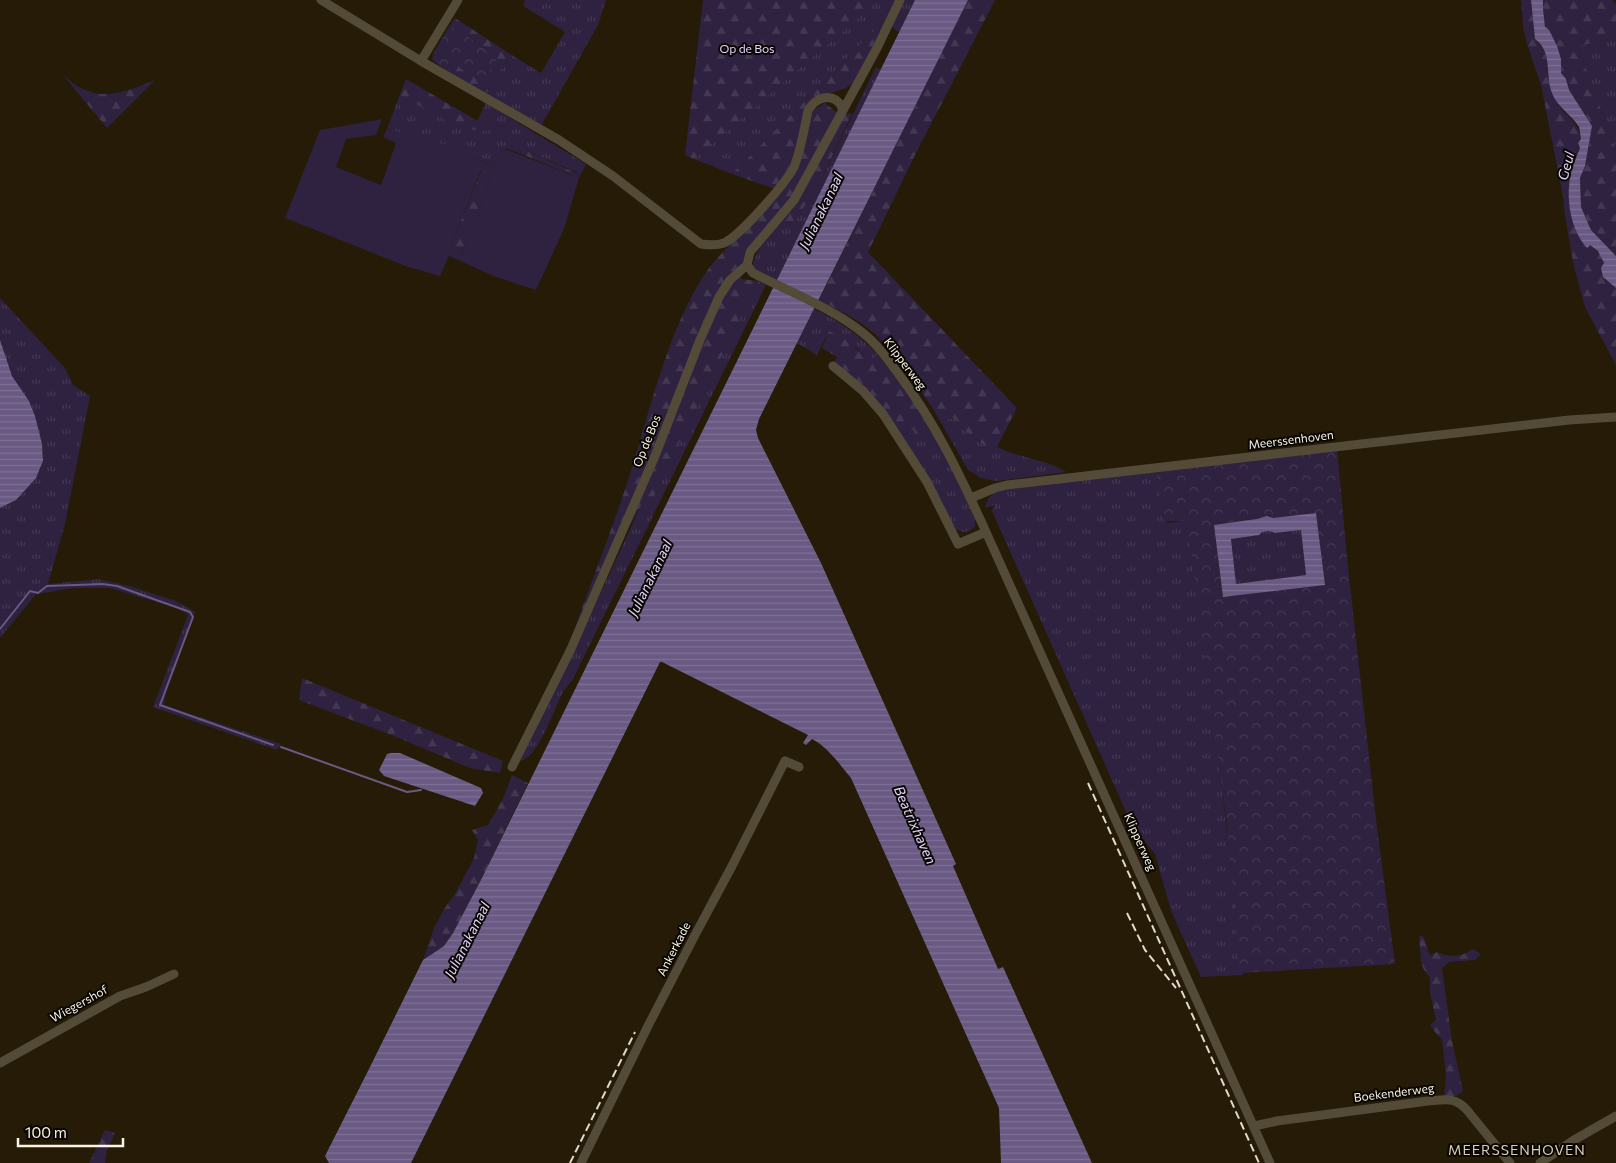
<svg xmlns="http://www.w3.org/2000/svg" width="1616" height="1163" font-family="Commissioner,sans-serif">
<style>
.grass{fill:url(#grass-tufts)}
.forest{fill:url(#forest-firs)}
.park{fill:url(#park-crowns);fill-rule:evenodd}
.garden{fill:#2e2240;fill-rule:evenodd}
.water{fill:url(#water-rules);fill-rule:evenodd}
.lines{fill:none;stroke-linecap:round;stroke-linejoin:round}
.stream{stroke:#695983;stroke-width:2}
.minor{stroke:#534a38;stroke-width:9}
.rail{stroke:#e1d9cc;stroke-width:2;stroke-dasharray:8 4;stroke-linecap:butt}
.labels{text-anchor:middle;stroke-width:4;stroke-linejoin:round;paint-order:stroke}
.park-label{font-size:12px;fill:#e1d2fc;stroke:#0a0702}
.street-label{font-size:12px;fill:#faf3e6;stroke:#0a0702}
.water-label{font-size:14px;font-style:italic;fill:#e0d1fb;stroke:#0a0702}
.neighbourhood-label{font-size:14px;letter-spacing:1px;fill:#d9ccb3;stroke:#0a0702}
</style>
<defs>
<pattern id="grass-tufts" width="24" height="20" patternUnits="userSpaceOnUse" patternTransform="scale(1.25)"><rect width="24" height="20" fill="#2e2240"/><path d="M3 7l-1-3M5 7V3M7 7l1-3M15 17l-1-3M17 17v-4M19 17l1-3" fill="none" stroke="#433852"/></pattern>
<pattern id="forest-firs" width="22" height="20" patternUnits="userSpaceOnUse" patternTransform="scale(1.25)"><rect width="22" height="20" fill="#2e2240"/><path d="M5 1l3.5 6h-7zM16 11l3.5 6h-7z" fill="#433852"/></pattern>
<pattern id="park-crowns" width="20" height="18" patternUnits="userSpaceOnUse" patternTransform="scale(1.25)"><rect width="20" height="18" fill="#2e2240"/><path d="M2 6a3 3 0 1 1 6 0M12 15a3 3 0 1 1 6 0" fill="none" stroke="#433852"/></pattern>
<pattern id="water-rules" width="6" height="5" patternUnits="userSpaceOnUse" patternTransform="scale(1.25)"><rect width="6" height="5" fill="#695983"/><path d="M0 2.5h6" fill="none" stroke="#7f7195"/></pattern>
</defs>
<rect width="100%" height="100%" fill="#251b06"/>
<path class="grass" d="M525 0H606L598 25 541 126 486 94 510 54 541 73 565 32 523 6Z
M874 0H915L899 32 894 29 886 19 732 174 694 159 876 2Z
M1616 38V152L1578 46Z
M876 67 881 70 777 280 752 268C755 249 770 236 782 221H795L820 182Z
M400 94 458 125 492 130 477 121 486 103 586 164 579 178 576 172 524 149 519 153 504 148 494 167 477 159 387 129Z
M758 281 766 285 573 679C569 684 566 688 563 692 554 708 539 758 520 761L585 627 643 501 650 502Z
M0 298 65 368 73 385 90 396 65 524 48 584 99 579 129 586 176 601 195 612 165 696 164 705 281 744 277 750 153 707 188 615 177 608 110 588H74L36 594 0 638V508L11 503 41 468 43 450 33 411 29 401 12 376 4 354 0 340Z
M814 309C839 321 859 334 878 355L874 358H867L858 349 829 331 817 355 797 343Z
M954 418 965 431 992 451 997 447C1019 458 1045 459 1066 472L996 481 981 478 968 470 940 421Z
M914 430 936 435 975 517V526C970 532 962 535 955 528L902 437Z
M1159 470 1167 523 1192 520 1243 975 1201 977 1171 911 1155 854 1132 825 992 511 995 505 985 508C987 499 990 495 999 490Z
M1301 530 1306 575 1236 584 1231 538 1259 535 1262 532 1269 531 1275 533Z"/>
<path class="forest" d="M703 0H874L877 2 694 159 685 155Z
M968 0H995L916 153 868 252 1017 408 997 447 992 451 965 431 954 418 940 421C925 395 897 354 875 334 858 319 838 310 819 300Z
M1521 0H1531L1535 39C1553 53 1546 80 1556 100 1564 117 1577 117 1581 139L1578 143 1580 148 1575 158 1570 179 1590 245C1604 254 1604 261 1603 277L1616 288V365L1585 307 1573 263 1564 209 1563 196 1541 85 1527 44 1523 27Z
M1543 0H1612L1616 4V38L1578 46 1616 152V256L1591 230 1581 207 1580 178 1585 166 1592 126 1569 90 1566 79 1561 73V59L1545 27 1543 9Z
M455 18 510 54 486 94 446 70 451 62 498 57 450 25Z
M887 18 856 81 846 88 818 97 788 169 775 189 732 174Z
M63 75C69 80 76 86 83 89 107 101 132 89 155 80L107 128Z
M406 79 493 130C466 137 424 107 400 95Z
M825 103 836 112 852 114 820 182 795 221H782L764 230 745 251 741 279 758 281 650 503 643 502 597 584 571 639C591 582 614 525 632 468 651 406 666 340 699 283 723 242 765 220 791 179 800 166 804 153 807 137 809 129 808 119 813 112 815 108 821 106 825 103Z
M524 149 576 173 579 178 519 153Z
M482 169 492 175 461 256 449 250Z
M829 331 845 339 867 358H874L878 355 912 398 936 435 921 442 913 430 902 437 834 363 837 357 822 348Z
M302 678 503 761 500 773 470 768 394 736 299 700Z
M512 775 528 783 483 876 453 933 444 946 423 960 434 928 444 909 455 894 474 858 478 840 472 830 488 825 503 799Z
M1419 936H1423L1430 955 1437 952C1450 958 1462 957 1473 949L1481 954 1475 960 1449 962 1442 968 1452 1041 1463 1091 1456 1096H1444L1446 1076 1442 1039 1438 1036 1430 1025 1436 1020 1430 993V978L1423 968 1421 961Z
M105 1130 115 1133 107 1150 105 1163H89Z"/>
<path class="park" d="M450 25 498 57 483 83 451 62 446 70 432 60 433 54Z
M1337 448 1347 558 1377 828 1395 964 1240 973 1226 818 1187 521H1164L1156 470ZM1316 513 1324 585 1223 597 1214 525Z"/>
<path class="garden" d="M382 119 376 135 346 139 336 167 381 185 396 143 383 137 387 129 446 145 494 167 503 148 579 178 564 229 536 290 496 277 449 256 440 276 408 267 285 218 320 130ZM481 170 492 175 461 256 449 250Z"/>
<path class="water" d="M915 0H968L759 419 756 430 758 438 821 563 956 864 953 866 998 969 1003 967 1092 1163H1001L999 1108 851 778C840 765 828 747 812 739L806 745 803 743 808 735 662 662H660L411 1163H329L325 1156 367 1073 423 960 444 946 453 933 483 876Z
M1531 0H1543V9L1545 27 1549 30 1557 46 1561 59V73L1566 79 1569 90 1592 126 1585 166 1580 178 1581 207 1591 230 1616 256V288L1603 277 1601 268 1604 263 1598 251 1590 245 1587 248C1571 230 1566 201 1570 178 1572 167 1576 158 1580 148L1578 143 1581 139C1580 135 1580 130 1579 127 1572 115 1557 107 1552 93 1545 75 1553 52 1535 39Z
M0 340 12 376 29 401 35 416 42 444 43 461 36 478 16 500 0 508Z
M1316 513 1325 585 1223 597 1214 525 1257 519 1267 516 1273 518ZM1301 530 1306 575 1236 584 1231 539 1259 535 1262 532 1269 531 1275 533Z
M391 753H400L481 788 483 793 475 806 384 776 379 770 387 754Z"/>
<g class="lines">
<path class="stream" d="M0 629 30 591 38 593 47 586 103 584 117 586 190 612 193 617 160 705 273 745
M281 747 407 792 421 790"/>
<path class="minor" d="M321 0 421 61 559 140 613 176 701 244C708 245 716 246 724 243 741 235 785 184 794 167 801 150 804 129 808 111 816 96 833 92 842 107V111
M421 61 458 0
M747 265 753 273C788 291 834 309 863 333 878 345 889 361 900 376 936 424 961 477 986 532L1270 1163
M833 366 863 391 883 414 927 482 958 544 986 532
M971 498 995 488 1007 485 1569 420 1616 417
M512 767 570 651 655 456 700 340 719 297 730 280 747 265 750 252 794 200 877 48 900 0
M0 1063 120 996 146 987 174 974
M1254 1126 1277 1121 1428 1101C1445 1100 1454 1096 1467 1110L1510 1163
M581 1163 648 1026 695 935 732 866 785 761 799 767
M1540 1163 1574 1140 1616 1116"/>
<path class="rail" d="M1088 783 1259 1163
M1127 913 1145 950 1176 988
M570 1163 635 1032"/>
</g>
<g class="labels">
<g class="park-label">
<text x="747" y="53">Op de Bos</text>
</g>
<g class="street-label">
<text transform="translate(905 364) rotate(53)" y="4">Klipperweg</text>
<text transform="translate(1291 440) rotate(-7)" y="4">Meerssenhoven</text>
<text transform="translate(647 441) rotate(-68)" y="4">Op de Bos</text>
<text transform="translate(1140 842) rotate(66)" y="4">Klipperweg</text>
<text transform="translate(674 949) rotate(-63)" y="4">Ankerkade</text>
<text transform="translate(79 1004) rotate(-29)" y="4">Wiegershof</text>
<text transform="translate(1394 1093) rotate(-7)" y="4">Boekenderweg</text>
</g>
<g class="water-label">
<text transform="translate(1566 166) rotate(-75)" y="5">Geul</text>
<text transform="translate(821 211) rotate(-64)" y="5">Julianakanaal</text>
<text transform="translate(650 578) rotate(-64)" y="5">Julianakanaal</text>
<text transform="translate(915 825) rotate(66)" y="5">Beatrixhaven</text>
<text transform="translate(467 940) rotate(-63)" y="5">Julianakanaal</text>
</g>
<g class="neighbourhood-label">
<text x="1517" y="1155">MEERSSENHOVEN</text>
</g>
</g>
<path d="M18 1138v8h105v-8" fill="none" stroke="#faf3e6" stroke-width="2.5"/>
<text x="25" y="1138" font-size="15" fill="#faf3e6" stroke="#0a0702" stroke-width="4" paint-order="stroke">100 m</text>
</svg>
